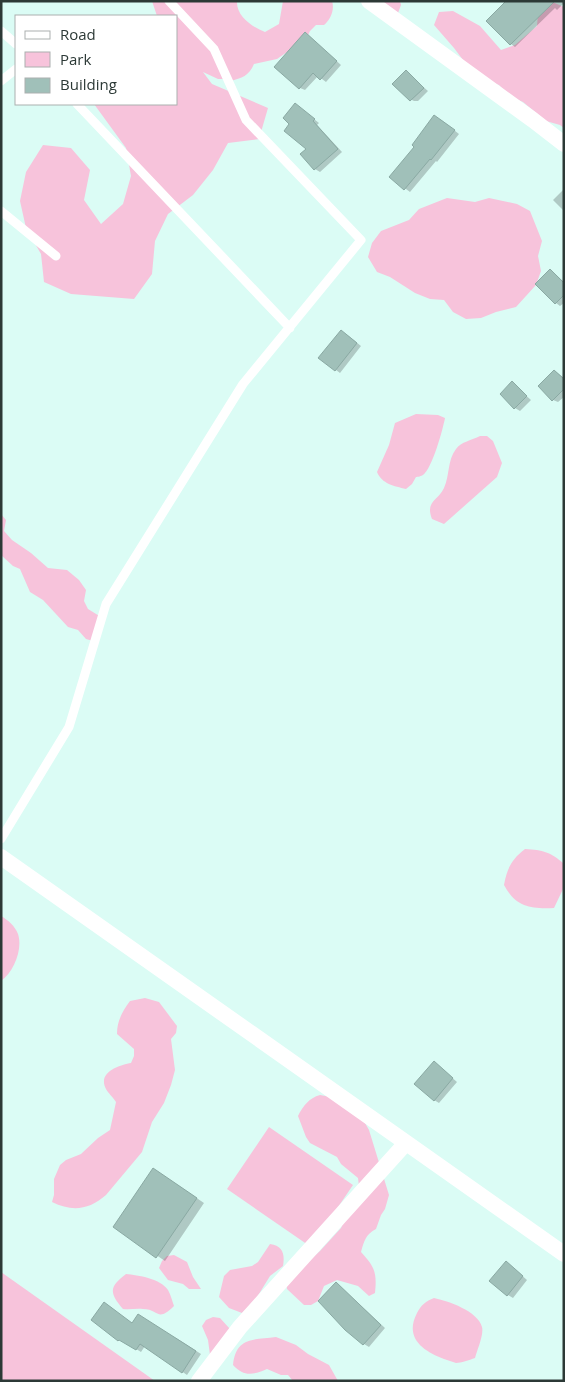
<svg xmlns="http://www.w3.org/2000/svg" width="565" height="1382" font-family="'Open Sans',sans-serif">
<style>
.green{fill:#f7c3db}
.shadow{fill:#0003}
.building{fill:#a0c0b9;stroke:#8aa9a3}
.lines{fill:none;stroke-linecap:round;stroke-linejoin:round}
.lane{stroke:#fff;stroke-width:9}
.street{stroke:#fff;stroke-width:16}
</style>
<rect width="100%" height="100%" fill="#dbfcf5"/>
<path class="green" d="M152 1H237C236 16 252 27 265 32L279 24 283 1H332C335 10 330 20 324 25H316L310 31 304 44 290 50 277 59 254 64C249 76 242 78 230 81L226 79H218L203 72 212 84 268 108 259 139 228 143 213 170 193 195 168 214 155 241 152 274 134 299 71 294 44 282 41 254 26 228 20 201 26 172 43 145 71 148 90 170 84 200 101 224 123 204 131 176 126 148 94 104H176V16H157Z
M366 1H400L401 5 398 13Z
M539 1H550L564 7V128L560 125 546 121 523 102 509 96 499 85 485 81 472 72 454 48 434 25 439 12 453 11 480 26 501 50 515 45 537 26Z
M447 198 475 202 489 198 517 204 530 211 542 241 538 256 541 271 536 285 516 307 496 312 481 318 466 319 453 312 444 300 430 299 415 293 390 277 377 272 368 257 372 243 381 231 409 220 419 209Z
M416 414 438 415 445 418C443 429 432 469 423 475 422 476 417 477 416 477L412 484 406 489C394 486 382 484 377 472L389 445 395 423Z
M480 436H487L493 441 502 463 497 477 444 524 432 519C425 501 438 501 444 488 450 475 447 461 456 449 461 442 472 440 480 436Z
M1 514 6 520 4 531 12 540 31 553 48 568 67 570 79 580 86 590 84 601 88 609 101 617 93 641 86 639 78 630 68 627 43 600 30 592 20 569 13 566 1 555Z
M525 849C543 850 551 852 564 864V887L554 908C530 909 516 907 504 885 507 868 512 859 525 849Z
M1 916C8 920 15 926 18 934 23 949 14 972 1 981Z
M145 998 159 1002 177 1026 176 1033 171 1039 175 1070 171 1085 164 1103 152 1122 142 1152 106 1195C89 1210 72 1212 52 1202L54 1195V1179L60 1165 66 1160 81 1154 98 1138 110 1130 116 1102C113 1097 108 1093 106 1089 97 1072 120 1065 131 1063L134 1056V1049L117 1034C117 1021 122 1012 130 1001Z
M320 1095 336 1098 365 1123 369 1130 389 1195 385 1209 381 1215 376 1229C366 1234 364 1241 361 1252 375 1267 377 1273 375 1293L369 1296 358 1286 337 1280 324 1286 318 1301 311 1305H304L287 1289 286 1282 320 1251 341 1228 359 1186 358 1178 341 1164 337 1157 310 1143 306 1137 298 1116C303 1106 309 1098 320 1095Z
M269 1127 353 1185 311 1247 227 1189Z
M270 1244C283 1246 285 1254 283 1266L270 1276 254 1302 242 1313 229 1308 219 1297 224 1276 230 1270 252 1266 258 1262Z
M174 1255 187 1262 193 1277 201 1289H189L183 1284 168 1280 159 1268 162 1261 167 1256Z
M1 1272 155 1381H1Z
M126 1274C138 1275 161 1279 168 1290 171 1295 172 1301 174 1306 157 1323 159 1309 143 1309 136 1308 130 1310 123 1309 109 1293 109 1287 126 1274Z
M434 1298C448 1301 478 1311 482 1327 484 1335 477 1350 475 1358 469 1360 461 1363 456 1363 452 1362 448 1360 444 1359 423 1351 404 1338 417 1313 421 1305 426 1301 434 1298Z
M213 1317 220 1318 230 1329 210 1355 208 1340 202 1326 206 1320Z
M276 1337 296 1345 308 1354 329 1365 338 1381H293L288 1375H281L267 1369C253 1375 244 1377 233 1365 236 1337 253 1340 276 1337Z"/>
<path class="shadow" d="M508 1H564V3L557 10 555 8 515 47 511 44Z
M310 37 341 65 326 82 318 76 305 90 300 88Z
M406 72 428 91 418 101H414L408 98Z
M300 108 319 123 317 125 342 152 320 172 315 169 302 154 308 149Z
M440 119 459 134 437 162 436 161 410 192 390 177Z
M564 189V211L553 200Z
M551 270 564 282V303L560 306 556 303Z
M346 334 361 346 340 373 336 370Z
M555 371 564 378V397L558 402 553 400Z
M512 383 531 400 520 411 515 408Z
M434 1062 457 1082 439 1103 434 1100Z
M161 1174 204 1203 165 1261 115 1227Z
M511 1266 527 1280 513 1298 508 1295Z
M337 1284 385 1328 369 1347 364 1344 320 1301Z
M133 1324 176 1338 201 1354 187 1375 145 1346 141 1352 125 1342Z"/>
<path class="building" d="M506 1H555L510 45 486 21Z
M305 32 337 61 320 80 313 73 299 89 274 67Z
M406 70 424 88 410 101 392 84Z
M295 103 315 119 313 121 338 149 314 170 300 154 306 149 284 131 289 124 283 118Z
M434 115 455 130 431 160 430 159 404 190 389 177 414 147 412 145Z
M550 269 564 283V295L555 304 535 284Z
M341 330 357 343 335 371 318 358Z
M554 370 564 379V389L552 401 538 386Z
M512 381 527 396 514 409 500 394Z
M434 1061 453 1078 434 1101 414 1084Z
M153 1168 197 1198 156 1258 113 1227Z
M506 1261 523 1276 507 1296 489 1281Z
M336 1282 381 1325 363 1345 345 1330 318 1301Z
M104 1302 132 1323 138 1314 196 1351 182 1373 140 1344 136 1350 119 1340 118 1341 91 1320Z"/>
<g class="lines">
<path class="lane" d="M1 31 16 44
M1 81 16 69
M77 104 290 328
M1 211 56 256
M1 839 69 727 106 604 243 384 361 240 246 120 214 49 169 1"/>
<path class="street" d="M369 1 533 120 564 144
M1 857 564 1254
M199 1381 240 1327 406 1143"/>
</g>
<rect width="565" height="1382" fill="none" stroke="#2c3936" stroke-width="5"/>
<rect x="15" y="15" width="162" height="90" fill="#ffffff" stroke="#abb0af"/>
<rect x="25" y="31" width="25" height="8" fill="#ffffff" stroke="#abb0af"/>
<text x="60" y="40" font-size="15" fill="#2c3936">Road</text>
<rect x="25" y="52" width="25" height="15" fill="#f7c3db" stroke="#abb0af"/>
<text x="60" y="65" font-size="15" fill="#2c3936">Park</text>
<rect x="25" y="78" width="25" height="15" fill="#a0c0b9" stroke="#abb0af"/>
<text x="60" y="90" font-size="15" fill="#2c3936">Building</text>
</svg>
